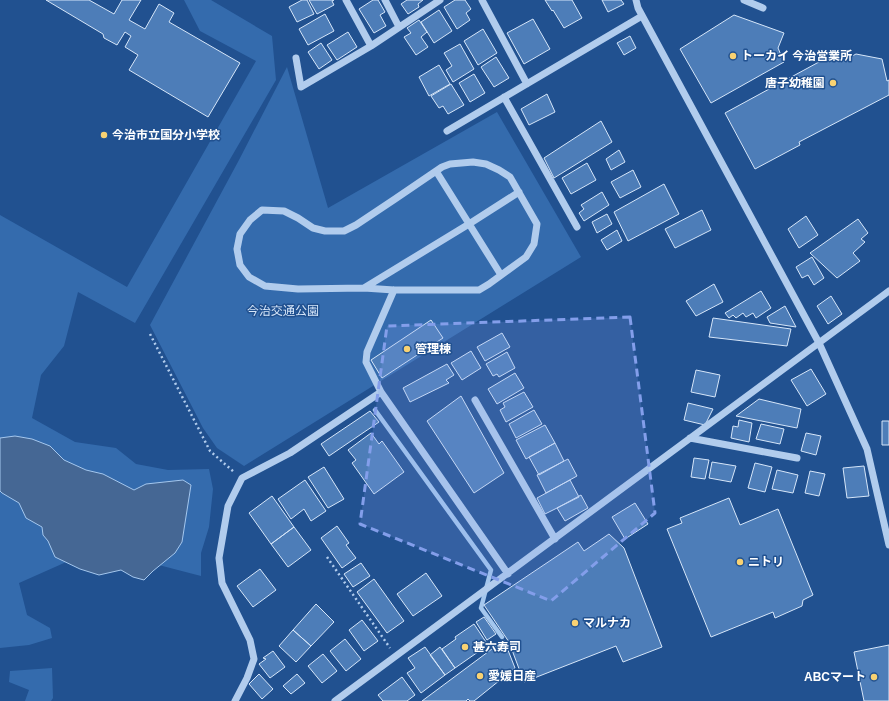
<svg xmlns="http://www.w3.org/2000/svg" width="889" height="701" font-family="Arial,'Noto Sans JP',sans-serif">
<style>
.green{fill:#346bad}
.water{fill:#456794;stroke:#a4c7ee}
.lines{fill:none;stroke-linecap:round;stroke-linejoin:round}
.stream{stroke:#a4c7ee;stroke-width:4.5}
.building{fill:#4d7db8;stroke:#d6e6f9}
.path{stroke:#b1cced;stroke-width:2.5;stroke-dasharray:2 3;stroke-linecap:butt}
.minor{stroke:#b1cced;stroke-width:7}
.marked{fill:#839eea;fill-opacity:0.2;stroke:#839eea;stroke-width:3;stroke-dasharray:8 5;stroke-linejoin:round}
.poi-dot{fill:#f9d272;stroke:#215190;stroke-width:1.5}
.labels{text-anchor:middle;stroke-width:3;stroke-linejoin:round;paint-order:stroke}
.poi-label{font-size:12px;font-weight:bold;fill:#fff;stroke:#215190;text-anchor:start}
.park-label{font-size:12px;fill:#d6e6f9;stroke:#215190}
</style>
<rect width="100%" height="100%" fill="#215190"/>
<path class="green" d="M184 0H211L272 36 276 80 135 323 78 292 64 346 41 375 32 418 75 442 116 448 136 464 168 470 209 469 213 489 209 527 201 553V576L151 563 82 555 19 583 27 615 50 628 52 638 29 645 0 648V215L127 287 256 61 200 31Z
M287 67 328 208 497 112 581 257 244 466 217 448 203 428 150 325 239 160Z
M52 668 53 698 51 701H25L29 690 9 682 10 671Z"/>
<path class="water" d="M15 436 32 439 50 446 64 460 86 470 103 474 134 490 146 484 183 480 191 485 182 542 175 553 153 571 144 580 133 577 121 570 99 575 80 569 55 557 48 541 43 535 42 527 26 518 19 503 2 493 0 491V438Z"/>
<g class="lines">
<path class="stream" d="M375 410 491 570 481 608 502 637"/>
</g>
<path class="building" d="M46 0H89L114 14 122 0H141L129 20 145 29 159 4 174 13 169 22 240 63 208 117 129 70 138 55 125 47 131 36 125 32 117 45 104 38 103 34Z
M302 0H307L314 14 297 22 289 7Z
M309 0H334L332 1 334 5 317 14Z
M373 0H378L385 12 380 15 386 26 374 33 359 9Z
M407 0H423L418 4 419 7 408 14 401 4Z
M455 0H465L471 9 466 13 470 20 457 29 444 7Z
M545 0H572L582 18 564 28 553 10 552 11Z
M602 0H621L624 4 608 12Z
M439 10 452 31 434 43 421 22Z
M325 14 334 31 308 45 299 29Z
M734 15 784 33 778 48 784 62 711 103 680 49Z
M533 19 550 49 524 64 507 33Z
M419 20 427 32 421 37 428 47 416 55 404 37 411 33 407 28Z
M483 29 497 53 478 65 464 41Z
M348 32 357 47 337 60 327 45Z
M630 36 636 48 624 55 617 43Z
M321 43 332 60 319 69 308 52Z
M460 44 474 69 453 82 446 70 452 66 444 53Z
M841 50 845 60 856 54 882 59 887 81 889 80V95L799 142 800 145 755 169 725 113Z
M496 57 509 78 494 87 481 67Z
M439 65 450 84 429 96 419 77Z
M474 74 485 93 470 102 459 83Z
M451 84 464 105 448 114 443 106 439 108 431 96Z
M547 94 555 112 529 125 521 109Z
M601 121 612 142 554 178 544 158Z
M619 150 625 162 611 170 606 159Z
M587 163 596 180 571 194 562 178Z
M633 170 641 187 620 198 611 182Z
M664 184 679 214 628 241 614 212Z
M602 192 609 205 584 221 579 213 584 209 581 205Z
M702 210 711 230 675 248 665 229Z
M607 214 612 224 597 233 592 222Z
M806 216 818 235 799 248 788 229Z
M858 219 868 233 861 239 865 242 853 253 860 261 837 278 810 253Z
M617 230 622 241 607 250 601 240Z
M812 257 824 278 814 285 808 275 802 278 796 267Z
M714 284 723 302 696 316 686 301Z
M761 291 771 308 756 318 753 313 746 317 743 313 736 318 733 315 729 318 725 313Z
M831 296 842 314 828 324 817 306Z
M785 306 796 327 770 323 767 317Z
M713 318 791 329 787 346 709 337Z
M431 320 443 338 382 378 371 360Z
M502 333 510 347 485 361 477 347Z
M471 351 481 368 462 380 451 363Z
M507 352 515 368 499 377 497 374 493 376 486 364Z
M447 364 454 375 446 380 449 383 410 402 403 388Z
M811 369 826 394 807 406 791 380Z
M696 370 720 375 715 397 691 392Z
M515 373 524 388 497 404 488 389Z
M524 392 533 407 506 422 500 410 505 407 503 403Z
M461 396 504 473 474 493 427 421Z
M759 399 801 409 797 428 736 416Z
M688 403 713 409 705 425 684 420Z
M534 410 542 424 516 438 509 424Z
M370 411 379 422 329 456 321 444Z
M739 420 752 423 749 442 731 438 733 426 738 427Z
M882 421H889V445H882Z
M761 424 784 429 780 444 756 439Z
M545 425 555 443 526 459 516 440Z
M371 433 379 444 382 441 404 472 374 494 352 463 356 460 348 450Z
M806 433 821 436 816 455 801 451Z
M555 443 564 461 539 475 529 457Z
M694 458 709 460 705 479 691 477Z
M568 459 577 476 546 493 537 475Z
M712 462 736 466 731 482 709 478Z
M755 463 772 467 765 492 748 488Z
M864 466 869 496 847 498 843 468Z
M324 467 344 499 328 508 308 477Z
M777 470 798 475 793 493 772 489Z
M810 471 825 474 819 496 805 493Z
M305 480 326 511 311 521 304 509 291 519 278 499Z
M570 480 579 497 545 514 537 498Z
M581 495 588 508 565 521 557 508Z
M272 496 294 527 271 544 249 513Z
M729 498 740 525 778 509 813 595 803 600 802 606 775 618 773 612 711 637 667 529 682 523 680 518Z
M635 503 648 524 625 539 612 517Z
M337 526 349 543 346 545 356 558 342 568 321 538Z
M294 527 311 550 288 567 271 544Z
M609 534 624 548 662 647 623 662 616 646 524 682 509 642 484 605 578 542 584 551Z
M361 563 370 576 353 587 344 574Z
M260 569 276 590 253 607 237 586Z
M426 573 442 596 413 616 397 594Z
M374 579 404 621 387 633 357 592Z
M316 604 334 622 311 646 293 630Z
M484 617 496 634 487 640 476 622Z
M362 620 378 641 364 651 349 630Z
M474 624 488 645 455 668 442 649 456 639 455 637Z
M293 630 311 646 296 662 279 646Z
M345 639 361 659 346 671 330 651Z
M504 640 515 668 474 701H470L468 699 466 701H422Z
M889 645V701H864L854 652Z
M425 647 445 675 421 693 407 673 415 668 408 658Z
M440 647 455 668 445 675 430 655Z
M273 651 285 667 270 678 259 664 266 659 263 658Z
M323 654 337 671 322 683 308 666Z
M259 674 273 689 262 699 249 684Z
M297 674 305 683 291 694 283 686Z
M402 677 415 695 407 701H383L378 695Z"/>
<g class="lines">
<path class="path" d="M150 334 210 451 234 472
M327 557 390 648"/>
<path class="minor" d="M346 0 371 46 440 0
M385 0 399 27
M482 0 527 84
M636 0 638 8 819 343 867 449 889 545
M744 0 763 8
M296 58 301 87 371 46
M504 97 577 227
M447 131 642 16
M473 162 486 164 499 170 510 177 537 224 534 244 526 257 489 284 479 290H394L364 288 298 289 265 286 249 277 240 265 237 249 240 234 250 220 262 210 284 211 298 218 313 228 325 231H344L356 225 395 199 442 167 450 164Z
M436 171 501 275
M364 288 469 224 519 192
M394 290 367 352 366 362 381 392 508 574
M475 400 555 539
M690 438 797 458
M235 701 247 678 254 659 250 640 222 583 219 558 228 506 242 478 290 453 381 392
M335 701 889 291"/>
</g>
<path class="marked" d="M630 317 655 513 551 601 360 524 387 326Z"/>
<g class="poi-dot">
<circle cx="733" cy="56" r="4"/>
<circle cx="833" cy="83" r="4"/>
<circle cx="104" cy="135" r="4"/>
<circle cx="407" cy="349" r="4"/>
<circle cx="740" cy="562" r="4"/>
<circle cx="575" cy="623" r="4"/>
<circle cx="465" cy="647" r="4"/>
<circle cx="480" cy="676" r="4"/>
<circle cx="874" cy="677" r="4"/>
</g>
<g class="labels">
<g class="poi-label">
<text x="741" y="60">トーカイ 今治営業所</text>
<text x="825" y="87" text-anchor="end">唐子幼稚園</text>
<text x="112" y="139">今治市立国分小学校</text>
<text x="415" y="353">管理棟</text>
<text x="748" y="566">ニトリ</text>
<text x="583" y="627">マルナカ</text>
<text x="473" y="651">甚六寿司</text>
<text x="488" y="680">愛媛日産</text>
<text x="866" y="681" text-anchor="end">ABCマート</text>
</g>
<g class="park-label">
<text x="283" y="315">今治交通公園</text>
</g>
</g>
</svg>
